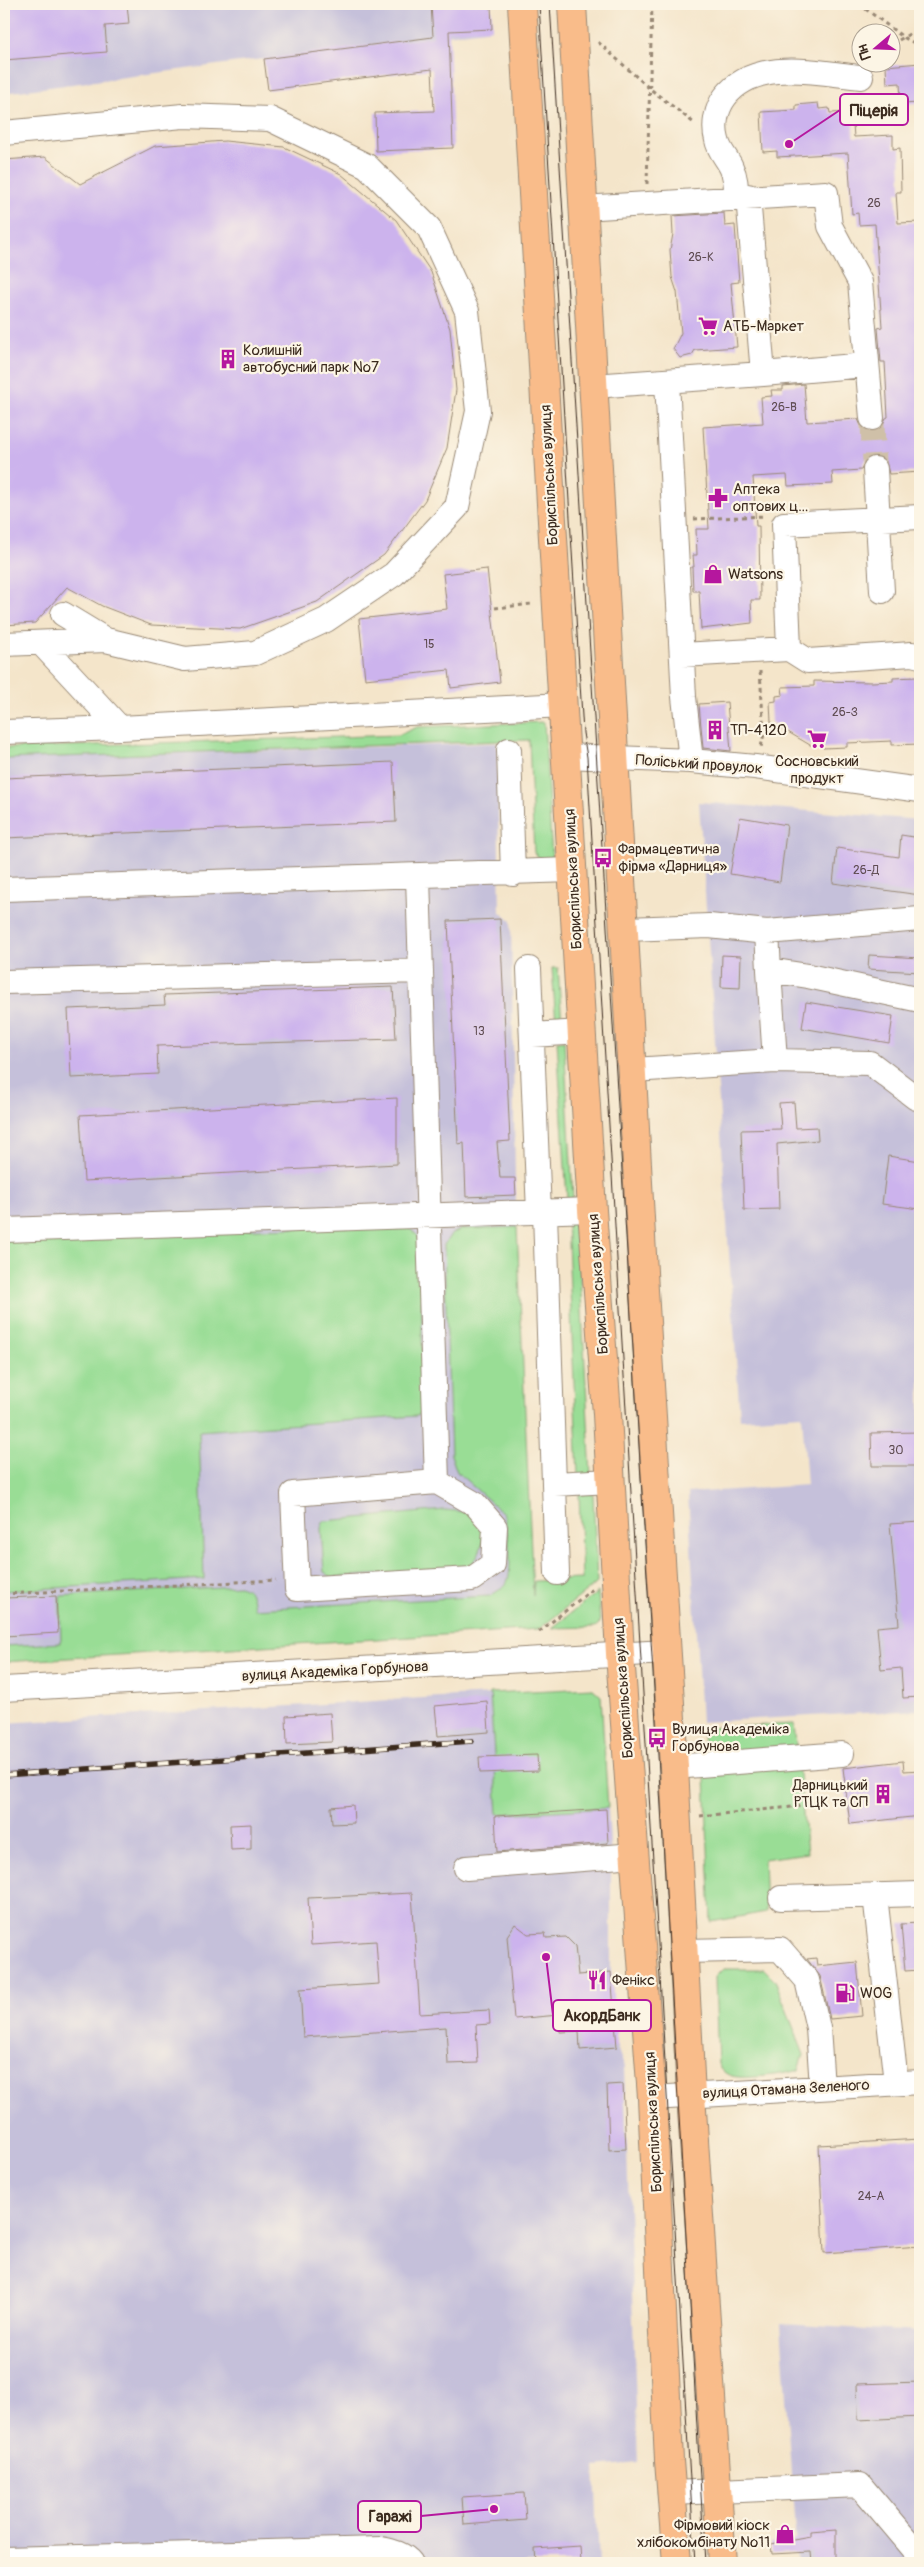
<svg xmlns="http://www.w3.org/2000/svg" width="924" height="2567" font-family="Pangolin,sans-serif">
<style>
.industrial{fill:#c5c0da}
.green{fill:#99dd95;stroke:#6a845a}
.building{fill:#ccb3ed}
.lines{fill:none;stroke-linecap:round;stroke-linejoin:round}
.minor-tunnel{stroke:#cfc0a8;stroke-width:24;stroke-dasharray:24 12;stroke-linecap:butt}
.minor-casing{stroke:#988874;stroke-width:26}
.major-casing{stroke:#988874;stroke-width:30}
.path{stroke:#988874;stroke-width:3;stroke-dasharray:4 4;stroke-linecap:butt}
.minor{stroke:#fff;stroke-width:24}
.major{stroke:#f9bc8a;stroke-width:28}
.tram{stroke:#3b2a1e;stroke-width:1}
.rail-casing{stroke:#3b2a1e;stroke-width:5.5}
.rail{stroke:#fcf5e5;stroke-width:4;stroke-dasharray:11;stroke-linecap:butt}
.labels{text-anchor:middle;stroke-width:4.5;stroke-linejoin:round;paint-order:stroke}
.number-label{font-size:12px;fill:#5f4c52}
.poi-label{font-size:15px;fill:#3b2a1e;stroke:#fcf5e5;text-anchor:start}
.street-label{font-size:15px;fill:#3b2a1e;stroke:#fcf5e5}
.leader{fill:none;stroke:#b5179e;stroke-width:2}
.callout-dot{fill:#b5179e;stroke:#fcf5e5;stroke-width:2}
.callout{fill:#fcf5e5;stroke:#b5179e;stroke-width:2}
.callout-label{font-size:16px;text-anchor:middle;font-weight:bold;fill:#3b2a1e}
</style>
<rect width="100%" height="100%" fill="#fcf5e5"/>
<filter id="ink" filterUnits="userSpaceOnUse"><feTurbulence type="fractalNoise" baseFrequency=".02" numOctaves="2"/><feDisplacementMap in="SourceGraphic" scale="10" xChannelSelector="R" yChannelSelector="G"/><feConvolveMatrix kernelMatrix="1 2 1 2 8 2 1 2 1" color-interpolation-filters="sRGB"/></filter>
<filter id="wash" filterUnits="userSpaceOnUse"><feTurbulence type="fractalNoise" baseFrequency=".0096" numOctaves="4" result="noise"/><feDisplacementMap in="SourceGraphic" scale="20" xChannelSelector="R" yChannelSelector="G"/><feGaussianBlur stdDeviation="1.12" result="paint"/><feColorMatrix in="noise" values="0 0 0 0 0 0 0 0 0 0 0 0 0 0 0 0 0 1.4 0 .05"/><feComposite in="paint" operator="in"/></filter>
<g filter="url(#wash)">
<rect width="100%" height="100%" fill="#f4e5ca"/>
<path class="industrial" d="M4 4H491L492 29 4 93Z
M497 743 500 912 511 921 515 1178 533 1607 524 1621 4 1646V759Z
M699 802 920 820V1710L701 1722 688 1493 807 1485 802 1415 740 1419Z
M592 1688 601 1696 611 1857V1972L617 2047 624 2067 638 2463 595 2467 599 2563H4V1723Z
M781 2324 920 2332V2563H797Z"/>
<path class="green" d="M544 722 552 859H541L534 853 529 740 4 759V748L399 735 417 727Z
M552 968H558L562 1023 556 1024Z
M564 1040 573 1198 567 1199 557 1041Z
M567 1219H577L591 1476H578Z
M405 1225 417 1235 421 1246 423 1411 417 1416 199 1431 204 1579 4 1591V1236Z
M517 1227 533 1596 534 1581 582 1579 579 1494 593 1493 597 1583 539 1629 4 1662V1646L61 1643 60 1596 239 1586C253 1590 252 1597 254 1609L490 1596C494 1593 502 1589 506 1584 514 1572 508 1527 503 1513L457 1472 451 1455 444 1245 451 1234 462 1229Z
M445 1510C453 1511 466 1511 472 1515 493 1529 481 1556 467 1569L331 1577 324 1572 321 1528 324 1521Z
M598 1592 600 1623 595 1627 552 1628Z
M592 1688 601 1696 608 1808 498 1814 490 1693Z
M794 1724 807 1853 764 1859 766 1912 711 1922 703 1728Z
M723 1969H764L775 1980 804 2055 799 2070C785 2074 746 2080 732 2076 725 2074 721 2070 718 2064L715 1977Z"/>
<g id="blocks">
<path class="building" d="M4 4H127L129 24 105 26 107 52 4 60Z
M431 4H491L492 29 449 31 453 148 376 151 375 113 434 111 432 69 268 90 264 59 433 37Z
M920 63V103L901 104 900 83 887 84 886 66Z
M818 103 819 109 829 108 830 113 852 112 854 137 893 135V149L900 148 901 192H896L898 223 920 222V472L889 474 886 461 875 455 867 458 861 470 832 472 833 484 788 486 787 475 753 477 756 526H759L760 600H751L752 623 701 629 699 591H693L692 567H694L693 555H697L696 529H709L703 427 763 423 761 397 772 396 771 390H783V386L804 384 807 422 858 419 861 426 873 432 880 429 886 418 888 417 885 362H881L878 328 882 327 875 224 859 225 858 213 852 214 848 153 777 157V151L763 152 761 112 796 110V105Z
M225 141 284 147 341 174 396 220 431 272 450 329 456 390 447 448 425 500 384 555 317 602 240 629 151 625 102 606 67 587 35 623 4 625V160L45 157 80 184 155 146Z
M724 213 725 226 735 225 739 282 731 283 737 347 695 350 692 355 680 358 673 349 681 333 677 292 672 277 671 264 670 250 673 234 672 216Z
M487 569 500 682 451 688 449 670 365 679 359 619 447 609 443 574Z
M917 677V681H920V744L892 745V741L847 743V747L823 748V745H810L771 722 770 702 776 701V696L783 695 782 687 814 686V681L872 682 893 681V678Z
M727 702 731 751 703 748 699 704Z
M393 762 396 822 4 838V778Z
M740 817 787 825 780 882 730 874Z
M901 835 920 838V895L833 883 837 848 899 857Z
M500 919 510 1141 497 1142 500 1178H515L516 1195 466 1197 464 1143 458 1144 448 921Z
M722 955 741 956 740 988 721 987Z
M869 955 920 958V972L868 969Z
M393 987 396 1039 157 1046 158 1074 71 1078 68 1009 165 1005 164 995Z
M806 1002 893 1016 889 1043 802 1028Z
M397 1098V1164L84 1181 80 1115Z
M794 1102 796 1128 817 1127 818 1140 777 1144 779 1209 744 1210 741 1130 781 1129 779 1103Z
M888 1156 920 1161V1209L882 1204Z
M920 1432V1466H872L871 1433Z
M920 1522V1697L903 1698 901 1668 881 1670 877 1627 899 1625 890 1524Z
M56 1596 58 1633 4 1636V1598Z
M487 1701 489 1732 438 1736 435 1706Z
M330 1713 332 1742 287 1744 286 1716Z
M537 1755 538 1771 480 1773 479 1757Z
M903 1761 904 1771 920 1770V1816L850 1824 843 1768Z
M353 1805 354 1823 332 1824 331 1807Z
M606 1809 608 1843 497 1852 495 1816Z
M251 1824V1849L231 1850 230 1825Z
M412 1893 420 2014 489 2010 490 2024 476 2025 478 2063 448 2064 446 2027 303 2037 300 1989 379 1984 376 1941 311 1945 308 1898Z
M920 1923V1970L905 1971 901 1924Z
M515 1924 528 1934 545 1933 546 1938 566 1937 575 1946 578 1975 611 1972 617 2047 580 2050 579 2031 560 2032 559 2015 514 2019 507 1936Z
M816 1958 817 1966 857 1962 862 2016 830 2019 820 1976 807 1959Z
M623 2084 626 2149 609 2150 607 2085Z
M920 2139V2246L824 2253 819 2145Z
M920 2382V2417L858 2420 857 2384Z
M524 2493 526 2520 464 2525 462 2497Z
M836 2530V2563H812L811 2552 772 2554 771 2544 810 2537V2532Z
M580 2546 581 2563H536L535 2549Z"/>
</g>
</g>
<g filter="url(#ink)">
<use href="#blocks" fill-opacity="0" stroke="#988874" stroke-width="1"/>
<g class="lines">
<path class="minor-tunnel" d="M872 418 875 469"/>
<defs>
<path id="minor" d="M4 133 183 116 270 119 367 166 429 228 467 311 478 411 457 507 394 574 326 620 255 653 185 659 106 640 4 644
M748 196 763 374 866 365
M736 197C736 186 736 177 731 167 727 158 719 151 717 140 713 126 716 109 725 97 755 57 818 73 861 77
M582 208 826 193 830 226 860 282 872 418
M667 382 684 697 691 761
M593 386 763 374
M875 469 882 591
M63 614 106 640
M41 643 120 728 563 705
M789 649 784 524 920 517
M682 655 789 649 808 661 912 654 920 656
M4 732 120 728
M509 750 513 874
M565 756 691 761 755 767 920 790
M418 877 437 1482
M4 889 572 870
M626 929 709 926 767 932 920 919
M767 932 769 970 808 976 920 1000
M529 969 539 1213
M769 970 775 1061
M4 982 421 971
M532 1035 582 1032
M633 1070 775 1061 870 1063 916 1098H920
M545 1213 557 1573
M4 1230 592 1210
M437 1482 475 1504 495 1527 493 1564 472 1579 297 1589 293 1494Z
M554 1484 611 1481
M4 1689 666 1652
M674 1767 842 1754
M466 1868 635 1855
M875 1895 896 2083
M781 1898 920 1894
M683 1951 780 1949 807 1980 818 2028 822 2087
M652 2098 920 2082
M672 2493 860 2485 914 2549H920
M4 2559 381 2549C392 2551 404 2554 411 2563"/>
<path id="major" d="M522 4 592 1210 607 1414 620 1654 652 2098 669 2461 677 2563
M572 4 644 1290 674 1767 691 2095 722 2563"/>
</defs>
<use href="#minor" class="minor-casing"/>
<use href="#major" class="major-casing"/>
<path class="path" d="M859 4 903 37 920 46
M598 42 649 88 694 123
M892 44 920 28
M647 184 652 4
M694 519 765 516
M495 608 532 604
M760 671 764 734 761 747
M4 1594 276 1580
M539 1632 594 1588
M700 1816 802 1806"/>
<use href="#minor" class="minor"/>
<use href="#major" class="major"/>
<path class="tram" d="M539 4 583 733 587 757 695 2563
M550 4 657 1738 705 2563"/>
<defs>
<path id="rail" d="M4 1775 472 1741"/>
</defs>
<use href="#rail" class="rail-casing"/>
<use href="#rail" class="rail"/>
</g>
</g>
<defs>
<symbol id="supermarket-bare" viewBox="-9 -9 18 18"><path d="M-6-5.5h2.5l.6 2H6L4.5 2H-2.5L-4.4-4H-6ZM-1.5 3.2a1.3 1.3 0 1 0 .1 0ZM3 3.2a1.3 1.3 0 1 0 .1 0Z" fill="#b5179e" stroke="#fcf5e5" stroke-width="2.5" paint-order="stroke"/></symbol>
<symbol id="building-bare" viewBox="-9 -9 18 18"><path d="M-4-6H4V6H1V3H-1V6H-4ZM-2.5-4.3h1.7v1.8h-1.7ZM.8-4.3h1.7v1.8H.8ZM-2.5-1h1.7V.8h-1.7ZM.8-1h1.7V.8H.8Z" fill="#b5179e" stroke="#fcf5e5" stroke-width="2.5" paint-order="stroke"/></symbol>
<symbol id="pharmacy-bare" viewBox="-9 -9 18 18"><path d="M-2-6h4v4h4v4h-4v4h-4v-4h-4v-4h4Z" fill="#b5179e" stroke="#fcf5e5" stroke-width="2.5" paint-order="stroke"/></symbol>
<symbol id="shop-bare" viewBox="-9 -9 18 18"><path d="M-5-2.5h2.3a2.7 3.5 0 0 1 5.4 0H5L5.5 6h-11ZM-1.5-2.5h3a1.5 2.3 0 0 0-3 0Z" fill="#b5179e" stroke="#fcf5e5" stroke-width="2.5" paint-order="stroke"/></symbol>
<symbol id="bus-bare" viewBox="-9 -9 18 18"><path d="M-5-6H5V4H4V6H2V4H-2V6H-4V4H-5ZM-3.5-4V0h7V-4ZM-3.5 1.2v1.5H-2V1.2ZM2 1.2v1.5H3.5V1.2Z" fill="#b5179e" stroke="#fcf5e5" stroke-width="2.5" paint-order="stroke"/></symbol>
<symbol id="restaurant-bare" viewBox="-9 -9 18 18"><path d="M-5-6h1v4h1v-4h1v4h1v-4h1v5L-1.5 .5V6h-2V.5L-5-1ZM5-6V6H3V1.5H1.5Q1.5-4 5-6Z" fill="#b5179e" stroke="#fcf5e5" stroke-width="2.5" paint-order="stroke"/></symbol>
<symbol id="fuel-bare" viewBox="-9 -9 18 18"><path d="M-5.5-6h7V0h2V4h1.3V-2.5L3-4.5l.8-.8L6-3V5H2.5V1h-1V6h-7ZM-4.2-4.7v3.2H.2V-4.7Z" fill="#b5179e" stroke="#fcf5e5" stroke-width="2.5" paint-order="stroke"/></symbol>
</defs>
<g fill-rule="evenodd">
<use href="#supermarket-bare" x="694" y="312" width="28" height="28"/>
<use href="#building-bare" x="214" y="345" width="28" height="28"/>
<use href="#pharmacy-bare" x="704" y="484" width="28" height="28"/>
<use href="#shop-bare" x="699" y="560" width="28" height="28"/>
<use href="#building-bare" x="701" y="716" width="28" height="28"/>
<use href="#supermarket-bare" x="803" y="725" width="28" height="28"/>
<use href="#bus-bare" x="589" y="844" width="28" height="28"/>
<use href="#bus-bare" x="643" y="1724" width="28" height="28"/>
<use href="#building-bare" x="869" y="1780" width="28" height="28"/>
<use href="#restaurant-bare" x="583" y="1966" width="28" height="28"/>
<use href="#fuel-bare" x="831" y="1979" width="28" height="28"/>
<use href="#shop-bare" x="771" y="2520" width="28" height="28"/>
</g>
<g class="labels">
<g class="number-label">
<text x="874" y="207">26</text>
<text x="701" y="261">26-К</text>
<text x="784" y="411">26-В</text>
<text x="429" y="648">15</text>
<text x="845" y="716">26-З</text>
<text x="866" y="874">26-Д</text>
<text x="479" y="1035">13</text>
<text x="896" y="1454">30</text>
<text x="871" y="2200">24-А</text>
</g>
<g class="poi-label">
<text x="723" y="331">АТБ-Маркет</text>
<text x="243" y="355">Колишній<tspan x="243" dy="17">автобусний парк №7</tspan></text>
<text x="733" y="494">Аптека<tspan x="733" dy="17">оптових ц...</tspan></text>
<text x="728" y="579">Watsons</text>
<text x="730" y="735">ТП-4120</text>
<text x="817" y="766" text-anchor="middle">Сосновський<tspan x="817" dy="17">продукт</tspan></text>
<text x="618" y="854">Фармацевтична<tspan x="618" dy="17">фірма «Дарниця»</tspan></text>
<text x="672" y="1734">Вулиця Академіка<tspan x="672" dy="17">Горбунова</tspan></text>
<text x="868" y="1790" text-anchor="end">Дарницький<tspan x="868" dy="17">РТЦК та СП</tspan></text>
<text x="612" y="1985">Фенікс</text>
<text x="860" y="1998">WOG</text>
<text x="770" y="2530" text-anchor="end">Фірмовий кіоск<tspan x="770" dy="17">хлібокомбінату №11</tspan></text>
</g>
<g class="street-label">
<text transform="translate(549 475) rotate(-93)" y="5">Бориспільська вулиця</text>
<text transform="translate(699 764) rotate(4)" y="5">Поліський провулок</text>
<text transform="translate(573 879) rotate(-93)" y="5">Бориспільська вулиця</text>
<text transform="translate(598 1284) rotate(-94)" y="5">Бориспільська вулиця</text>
<text transform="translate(335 1671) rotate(-3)" y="5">вулиця Академіка Горбунова</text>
<text transform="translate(623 1688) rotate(-94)" y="5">Бориспільська вулиця</text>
<text transform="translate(786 2089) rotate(-3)" y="5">вулиця Отамана Зеленого</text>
<text transform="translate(653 2122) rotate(-93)" y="5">Бориспільська вулиця</text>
</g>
</g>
<path class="leader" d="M789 144L840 110M546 1957L553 2015M494 2509L421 2516"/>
<g class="callout-dot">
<circle cx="789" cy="144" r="5"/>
<circle cx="546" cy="1957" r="5"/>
<circle cx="494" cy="2509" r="5"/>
</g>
<g class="callout">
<rect x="840" y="94" width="68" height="31" rx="5"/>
<rect x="553" y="2000" width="98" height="31" rx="5"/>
<rect x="358" y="2501" width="63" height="31" rx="5"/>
</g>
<g class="callout-label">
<text x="874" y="116">Піцерія</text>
<text x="602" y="2021">АкордБанк</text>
<text x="390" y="2522">Гаражі</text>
</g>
<rect width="924" height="2567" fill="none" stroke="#fcf5e5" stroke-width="20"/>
<g transform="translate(876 48) rotate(251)"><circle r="24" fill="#fcf5e5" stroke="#afa495"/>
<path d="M0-4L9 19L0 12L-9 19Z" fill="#b5179e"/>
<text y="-8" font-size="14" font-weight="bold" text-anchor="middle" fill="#3b2a1e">Пн</text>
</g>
</svg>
